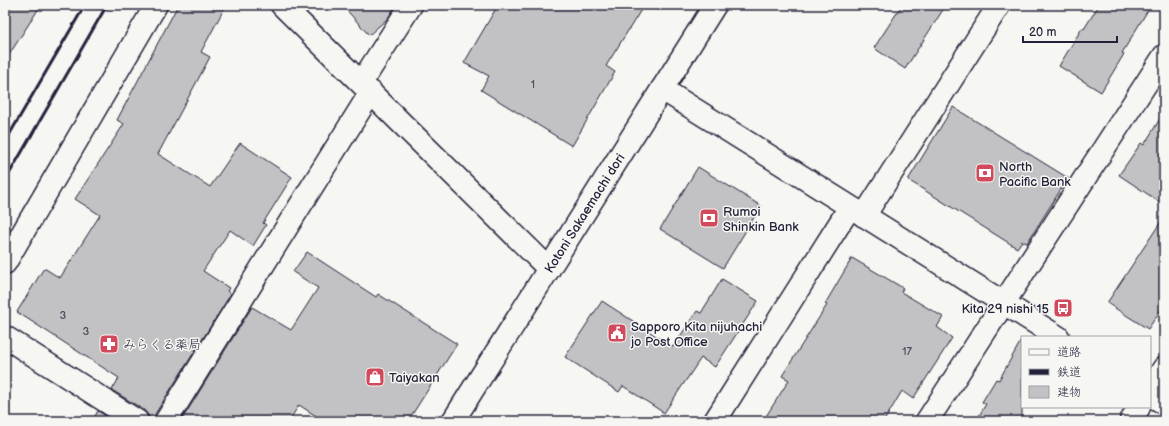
<svg xmlns="http://www.w3.org/2000/svg" width="1169" height="426" font-family="'Balsamiq Sans','Klee One',sans-serif">
<style>
.building{fill:#c2c2c4;stroke:#22223b}
.lines{fill:none;stroke-linecap:round;stroke-linejoin:round}
.minor-casing{stroke:#22223b;stroke-width:25}
.major-casing{stroke:#22223b;stroke-width:25}
.minor{stroke:#f6f6f2;stroke-width:22}
.major{stroke:#f6f6f2;stroke-width:22}
.rail{stroke:#22223b;stroke-width:3}
.labels{text-anchor:middle;stroke-width:3;stroke-linejoin:round;paint-order:stroke}
.number-label{font-size:11px;fill:#4a4a5d}
.poi-label{font-size:13px;fill:#22223b;stroke:#f6f6f2;text-anchor:start}
.street-label{font-size:13px;fill:#22223b;stroke:#f6f6f2}
</style>
<rect width="100%" height="100%" fill="#f6f6f2"/>
<filter id="ink" filterUnits="userSpaceOnUse"><feTurbulence type="fractalNoise" baseFrequency=".025" numOctaves="2"/><feDisplacementMap in="SourceGraphic" scale="8" xChannelSelector="R" yChannelSelector="G"/><feConvolveMatrix kernelMatrix="1 2 1 2 8 2 1 2 1" color-interpolation-filters="sRGB"/></filter>
<g filter="url(#ink)">
<path class="building" d="M5 5H41L5 61Z
M178 5H226L201 52 210 57 158 154 210 187 240 143 292 177 263 223 266 225 253 246 230 230 203 271 229 288 227 291 231 294 155 414 154 421H149L148 415 144 410 112 390 119 378 17 312 44 268 60 278 100 215 75 199 124 124 117 120Z
M342 5H396L388 18 369 35Z
M498 5H644L606 66 615 72 572 146 481 90 489 76 464 63Z
M902 5H946L905 69 874 48Z
M1099 5H1151L1122 53 1124 54 1101 92 1059 66 1082 28 1084 29Z
M953 107 1068 178 1027 243 1022 241 1017 248 908 180Z
M1164 112V205L1119 175 1141 143 1144 145Z
M698 167 761 206 723 268 660 229Z
M1164 217V305L1148 329 1107 303Z
M307 252 376 297 378 294 457 344 408 421H324L299 405 289 421H181L252 307 291 330 318 288 293 272Z
M852 258 903 288 901 292 943 317 937 327 952 338 913 399 902 391 884 421H763L789 380 782 376 827 305 825 304Z
M722 279 758 301 715 367 701 358 664 413 623 386 619 392 565 357 602 301 673 347 697 311 701 313Z
M1022 339V421H976L986 404 982 402 996 379 999 380Z
M98 411 114 421H92Z"/>
<g class="lines">
<defs>
<path id="minor" d="M282 5 549 269
M361 83 411 5
M662 89 1058 337
M864 216 999 5
M5 263 156 5
M5 337 137 421
M1150 390 1164 368
M1150 395 1164 403
M166 421 371 92
M715 421 850 207
M927 421 1164 56
M1131 421 1139 407"/>
<g id="major">
<path id="s1" d="M453 421 715 5"/>
</g>
</defs>
<use href="#minor" class="minor-casing"/>
<use href="#major" class="major-casing"/>
<use href="#minor" class="minor"/>
<use href="#major" class="major"/>
<path class="rail" d="M5 142 85 5
M5 181 107 5"/>
</g>
</g>
<defs>
<symbol id="bank-square" viewBox="-11 -11 22 22"><rect x="-9" y="-9" width="18" height="18" rx="4" fill="#d1495b" stroke="#f6f6f2"/><path d="M-6-4H6V4H-6ZM0-2.3a2.3 2.3 0 1 0 0 4.6a2.3 2.3 0 1 0 0-4.6Z" fill="#fff"/></symbol>
<symbol id="bus-square" viewBox="-11 -11 22 22"><rect x="-9" y="-9" width="18" height="18" rx="4" fill="#d1495b" stroke="#f6f6f2"/><path d="M-5-6H5V4H4V6H2V4H-2V6H-4V4H-5ZM-3.5-4V0h7V-4ZM-3.5 1.2v1.5H-2V1.2ZM2 1.2v1.5H3.5V1.2Z" fill="#fff"/></symbol>
<symbol id="civic-square" viewBox="-11 -11 22 22"><rect x="-9" y="-9" width="18" height="18" rx="4" fill="#d1495b" stroke="#f6f6f2"/><path d="M-.6-6.5H3V-4.5H.6V-3L4-1V1h2V6H-6V1h2V-1L-.6-3ZM-1.2 2.5V6h2.4V2.5Z" fill="#fff"/></symbol>
<symbol id="pharmacy-square" viewBox="-11 -11 22 22"><rect x="-9" y="-9" width="18" height="18" rx="4" fill="#d1495b" stroke="#f6f6f2"/><path d="M-2-6h4v4h4v4h-4v4h-4v-4h-4v-4h4Z" fill="#fff"/></symbol>
<symbol id="shop-square" viewBox="-11 -11 22 22"><rect x="-9" y="-9" width="18" height="18" rx="4" fill="#d1495b" stroke="#f6f6f2"/><path d="M-5-2.5h2.3a2.7 3.5 0 0 1 5.4 0H5L5.5 6h-11ZM-1.5-2.5h3a1.5 2.3 0 0 0-3 0Z" fill="#fff"/></symbol>
</defs>
<g fill-rule="evenodd">
<use href="#bank-square" x="974" y="162" width="22" height="22"/>
<use href="#bank-square" x="698" y="207" width="22" height="22"/>
<use href="#bus-square" x="1052" y="297" width="22" height="22"/>
<use href="#civic-square" x="606" y="322" width="22" height="22"/>
<use href="#pharmacy-square" x="98" y="333" width="22" height="22"/>
<use href="#shop-square" x="364" y="366" width="22" height="22"/>
</g>
<g class="labels">
<g class="number-label">
<text x="533" y="88">1</text>
<text x="63" y="319">3</text>
<text x="86" y="335">3</text>
<text x="907" y="355">17</text>
</g>
<g class="poi-label">
<text x="999" y="171">North<tspan x="999" dy="15">Pacific Bank</tspan></text>
<text x="723" y="216">Rumoi<tspan x="723" dy="15">Shinkin Bank</tspan></text>
<text x="1049" y="313" text-anchor="end">Kita 29 nishi 15</text>
<text x="631" y="331">Sapporo Kita nijuhachi<tspan x="631" dy="15">jo Post Office</tspan></text>
<text x="123" y="349">みらくる薬局</text>
<text x="389" y="382">Taiyakan</text>
</g>
<g class="street-label">
<text dy="5" stroke="none"><textPath href="#s1" startOffset="246">Kotoni Sakaemachi dori</textPath></text>
</g>
</g>
<rect width="1169" height="426" fill="none" stroke="#f6f6f2" stroke-width="20"/>
<rect x="10" y="10" width="1149" height="406" fill="none" stroke="#22223b" stroke-width="1.5" filter="url(#ink)"/>
<rect x="1021" y="336" width="130" height="72" fill="#f6f6f2" stroke="#a1a1a9"/>
<rect x="1029" y="349" width="20" height="6" fill="#f6f6f2" stroke="#a1a1a9"/>
<text x="1057" y="356" font-size="12" fill="#22223b">道路</text>
<rect x="1029" y="369" width="20" height="6" fill="#22223b" stroke="#a1a1a9"/>
<text x="1057" y="376" font-size="12" fill="#22223b">鉄道</text>
<rect x="1029" y="386" width="20" height="12" fill="#c2c2c4" stroke="#a1a1a9"/>
<text x="1057" y="396" font-size="12" fill="#22223b">建物</text>
<path d="M1023 36v6h94v-6" fill="none" stroke="#22223b" stroke-width="2"/>
<text x="1029" y="36" font-size="12" fill="#22223b" stroke="#f6f6f2" stroke-width="3" paint-order="stroke">20 m</text>
</svg>
